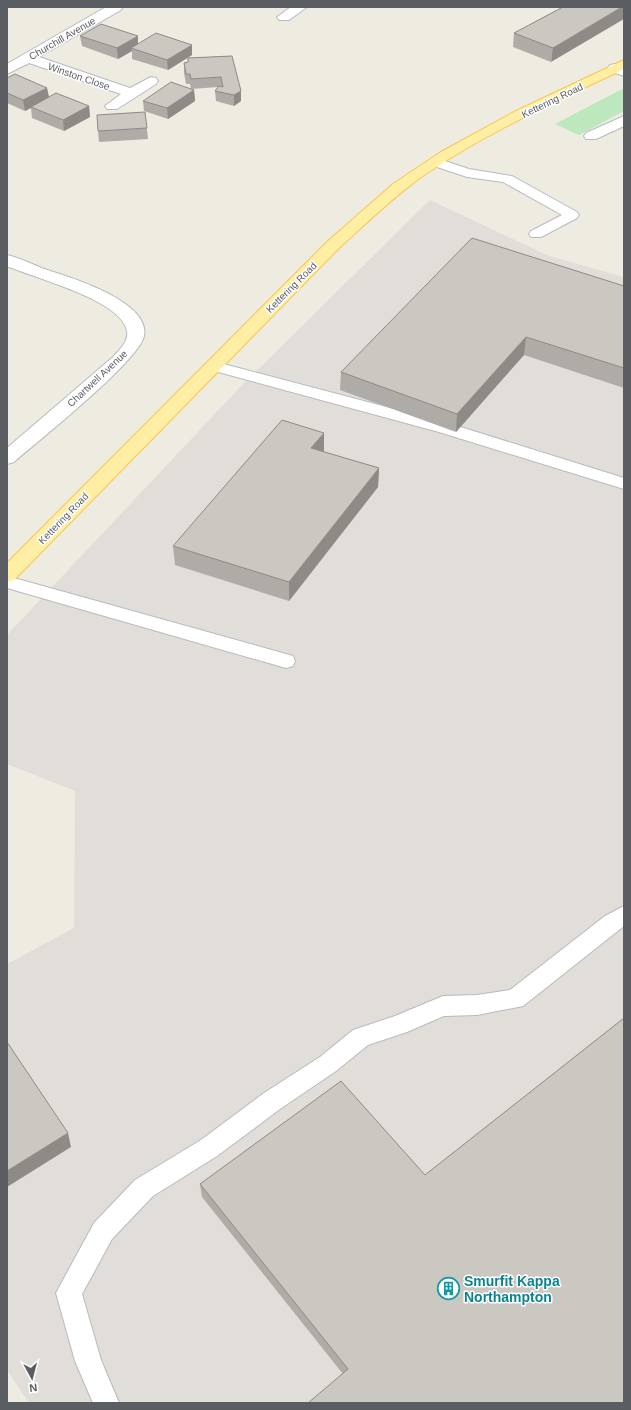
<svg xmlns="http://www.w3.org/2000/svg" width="631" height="1410" font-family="Arial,sans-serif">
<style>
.industrial{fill:#e1ded9}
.green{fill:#bde7bc}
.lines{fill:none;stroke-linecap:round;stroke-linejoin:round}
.service-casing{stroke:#b7babf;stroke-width:2}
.minor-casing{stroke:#b7babf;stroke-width:2}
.primary-casing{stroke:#f9c64f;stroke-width:2}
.service{fill:#fff;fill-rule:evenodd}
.minor{fill:#fff;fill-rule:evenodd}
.primary{fill:#ffefa5;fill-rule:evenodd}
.wall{fill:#afaba6}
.shaded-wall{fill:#8e8b87}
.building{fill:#cbc7c1;stroke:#8e8b87}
.labels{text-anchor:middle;stroke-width:3;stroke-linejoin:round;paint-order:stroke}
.far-street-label{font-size:10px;fill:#5a5e63;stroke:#fff}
.near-culture-label{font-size:14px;font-weight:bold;fill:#0d838f;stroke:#fff;text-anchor:start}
</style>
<rect width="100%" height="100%" fill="#eeebe1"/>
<path class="industrial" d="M430 200 549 256 624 277V1403H29L7 1370V964L74 928 75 791 7 764V635L243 384Z"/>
<path class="green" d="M624 88V111L579 135 555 124Z"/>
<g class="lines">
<defs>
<path id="service" d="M436 158 469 169 512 176 577 212 579 215 577 218 541 237H531L529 234 531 231 562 215 503 182 467 177 431 165 429 162Z
M212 361 451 424 624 478V489L439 432 207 369 204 366 207 363Z
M7 576 286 654 293 656 295 661 293 666 286 668 7 588Z
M624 906V926L523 1006 477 1015 444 1016 407 1032 368 1045 336 1071 280 1109 217 1156 153 1196 112 1239 82 1294 101 1360 119 1403H93L75 1361 56 1293 94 1223 135 1180 201 1140 264 1093 320 1057 353 1030 395 1016 443 996 477 995 510 990 605 916Z"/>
<path id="minor" d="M106 7H123L121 10 39 57 130 88 151 77 156 78 158 81 156 84 117 109H107L105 106 121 94 29 63 7 74V64Z
M291 7H307L289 20H279L277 17Z
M615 64 624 67V76L610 71 608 68 610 65Z
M624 116V126L596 139H586L584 136 586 133Z
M7 255C20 258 32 264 44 269 69 277 151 301 144 336 140 360 37 442 14 462L7 464V448L113 357C119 350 129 342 127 331 122 300 34 278 7 266Z"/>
<path id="primary" d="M624 60V69C557 101 488 132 427 173 395 195 367 223 339 248L14 580 7 582V563L327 242 393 184 441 152 516 111Z"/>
</defs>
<use href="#service" class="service-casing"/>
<use href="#minor" class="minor-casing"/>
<use href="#primary" class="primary-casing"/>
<use href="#service" class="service"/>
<use href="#minor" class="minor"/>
<use href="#primary" class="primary"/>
</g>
<path class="wall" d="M563 7 551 62 513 47 514 33Z
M80 36 138 44 192 45V55L168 70 132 59V51L118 59 82 46Z
M232 56 241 101 234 106 216 101 215 91 218 87 191 89 194 90 195 101 168 119 144 111 143 101 191 89 190 84H186L184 73V63L188 62V58Z
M7 78 47 88 49 97 89 106 90 117 64 131 32 118 31 108 25 111 7 103Z
M145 112 148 139 99 142 98 131Z
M624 286V388L524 355 456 432 340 390 341 372Z
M324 452 379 468 378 487 289 601 175 565 173 546Z
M200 1184 624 1403 343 1374 202 1197Z"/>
<path class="shaded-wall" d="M622 7H624V19L551 62 553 48Z
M138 36V46L131 48 132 51 118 59 117 48Z
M192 45V55L168 70 167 60Z
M47 88 49 98 25 111 23 100Z
M194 90 195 101 168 119 167 108Z
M241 91V101L234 106V95Z
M89 106 90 117 64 131 63 120Z
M526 337 524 355 456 432 457 414Z
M324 433V452L311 448Z
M379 468 378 487 289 601V582Z
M68 1133 71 1147 7 1187V1171Z"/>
<path class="building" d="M563 7H622L553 48 514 33Z
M101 24 138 36 117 48 80 36Z
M156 33 192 45 167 60 131 48Z
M232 56 241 91 234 95 215 91 219 86 223 87 221 77 191 79 190 74H186L184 63 188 62V58Z
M15 74 47 88 23 100 7 93V78Z
M171 82 194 90 167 108 143 101Z
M56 93 89 106 63 120 31 107Z
M145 112 147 128 98 131 97 115Z
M472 238 624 286V368L526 337 457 414 341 372Z
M282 420 324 433 311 448 379 468 289 582 173 546Z
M624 1018V1403H308L348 1369 200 1184 341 1081 425 1175Z
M7 1042 68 1133 7 1171Z"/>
<defs>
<symbol id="building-ring" viewBox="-11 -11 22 22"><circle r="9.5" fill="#fff" stroke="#0f9aa8" stroke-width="1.5"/><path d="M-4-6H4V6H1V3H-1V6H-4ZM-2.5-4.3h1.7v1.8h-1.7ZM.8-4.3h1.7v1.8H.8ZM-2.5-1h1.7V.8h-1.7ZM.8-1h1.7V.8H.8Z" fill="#0f9aa8"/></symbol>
</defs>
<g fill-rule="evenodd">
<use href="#building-ring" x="436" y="1276" width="25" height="25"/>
</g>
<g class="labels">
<g class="far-street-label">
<text transform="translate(62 38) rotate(-30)" y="4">Churchill Avenue</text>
<text transform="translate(79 76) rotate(19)" y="4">Winston Close</text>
<text transform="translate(552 100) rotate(-26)" y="4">Kettering Road</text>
<text transform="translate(291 287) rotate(-45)" y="4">Kettering Road</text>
<text transform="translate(97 378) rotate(-43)" y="4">Chartwell Avenue</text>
<text transform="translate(63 518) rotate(-46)" y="4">Kettering Road</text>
</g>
<g class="near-culture-label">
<text x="464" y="1286">Smurfit Kappa<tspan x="464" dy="16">Northampton</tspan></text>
</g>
</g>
<rect width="631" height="1410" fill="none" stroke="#5a5e63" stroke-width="16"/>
<g transform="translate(32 1378) rotate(173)" stroke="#ffffff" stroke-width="3" paint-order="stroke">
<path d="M0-3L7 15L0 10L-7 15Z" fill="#5a5e63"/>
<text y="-6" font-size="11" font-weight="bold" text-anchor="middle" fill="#5a5e63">N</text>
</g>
</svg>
